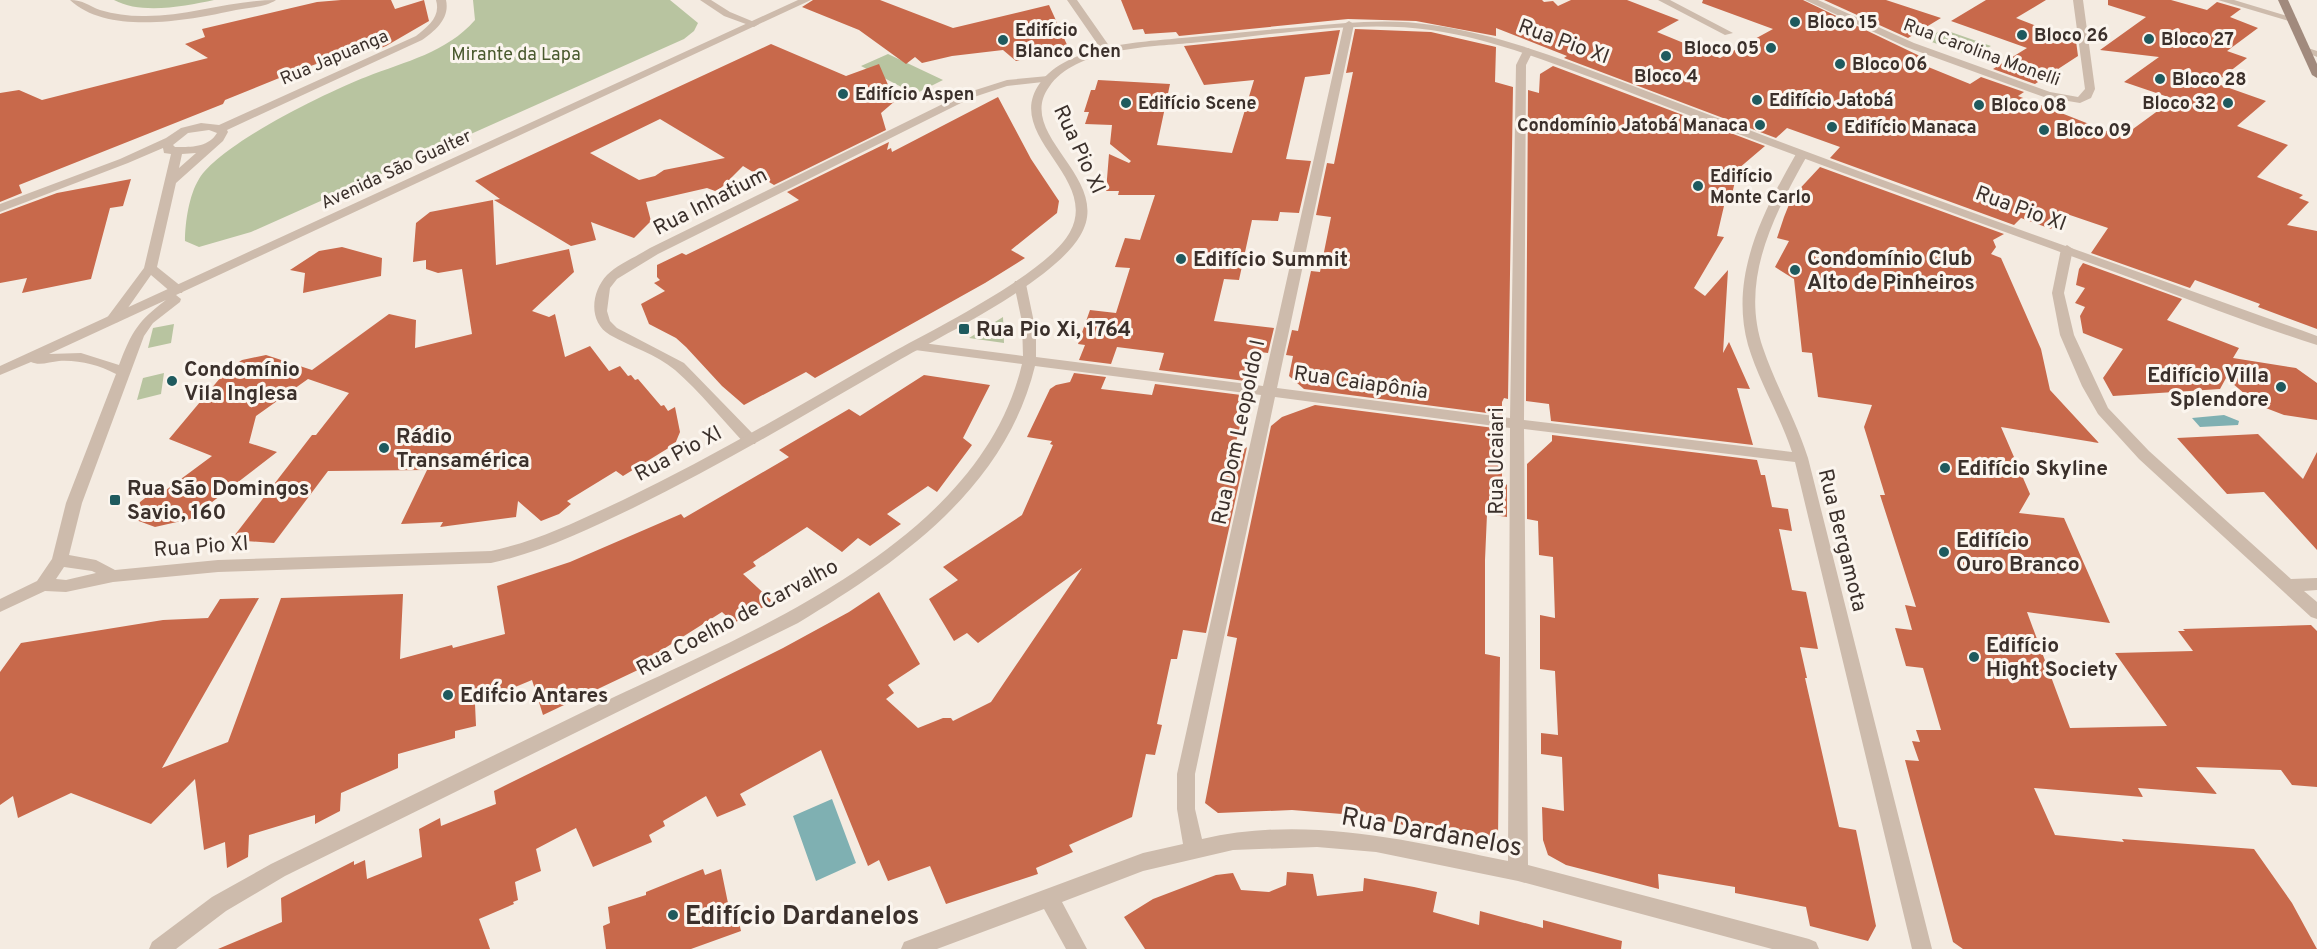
<svg xmlns="http://www.w3.org/2000/svg" width="2317" height="949" font-family="Overpass,sans-serif">
<style>
.green{fill:#b8c4a0}
.water{fill:#7fb0b2}
.building{fill:#c8694b;fill-rule:evenodd}
.lines{fill:none;stroke-linecap:round;stroke-linejoin:round}
.minor{fill:#cdbbac;fill-rule:evenodd}
.tertiary{fill:#cdbbac;fill-rule:evenodd}
.secondary{fill:#a18a7d;fill-rule:evenodd}
.poi-dot{fill:#1f5a5e;stroke:#fbf5ee;stroke-width:2}
.labels{text-anchor:middle;stroke-width:6;stroke-linejoin:round;paint-order:stroke}
.far-poi-label{font-size:18px;font-weight:bold;fill:#3b302b;stroke:#fbf5ee;text-anchor:start}
.far-street-label{font-size:18px;fill:#3b302b;stroke:#fbf5ee}
.far-park-label{font-size:18px;fill:#4a5a2e;stroke:#fbf5ee}
.street-label{font-size:21px;fill:#3b302b;stroke:#fbf5ee}
.poi-label{font-size:21px;font-weight:bold;fill:#3b302b;stroke:#fbf5ee;text-anchor:start}
.near-street-label{font-size:26px;fill:#3b302b;stroke:#fbf5ee}
.near-poi-label{font-size:26px;font-weight:bold;fill:#3b302b;stroke:#fbf5ee;text-anchor:start}
</style>
<rect width="100%" height="100%" fill="#f4ebe1"/>
<path class="green" d="M114 0H214C185 6 142 15 114 0Z
M473 0H670L698 23 694 31 684 39 251 232 199 247 185 241C185 223 189 195 199 179 220 144 327 92 366 77 406 61 446 53 475 20Z
M1942 29 1991 46 1972 56 1926 40Z
M888 54 943 80 915 94 861 66Z
M1003 317 1004 343 969 338Z
M174 324 171 343 148 348 153 328Z
M164 373 161 394 137 400 143 378Z"/>
<path class="water" d="M2224 415 2239 421 2238 425 2200 427 2192 418Z
M832 799 856 863 816 881 793 816Z"/>
<path class="building" d="M341 0H391L395 9 424 0 429 21 386 46 381 48 374 44 299 70 225 100 223 104 19 185 22 193 0 202V93L19 90 42 100 208 58 185 44 205 37 202 29 317 2Z
M813 0H880L953 28 1049 5 1068 47 1016 61 1003 50 952 56 922 63 915 57 906 64 859 30 802 7Z
M1121 0H1542L1544 2 1553 1 1558 6 1571 0H1627L1679 20 1657 32 1720 58 1773 29 1702 3 1703 0H1803L1924 58 1916 62 1970 84 1981 77 2024 92 2018 96 2122 137 2174 99 2124 82 2159 57 2100 50 2146 17 2108 5V0H2171L2207 10 2217 2 2241 9 2230 17 2258 28 2227 51 2247 58 2215 83 2266 101 2237 126 2288 145 2257 177 2303 195 2299 198 2309 202 2287 225 2317 231V329L2258 307 2260 304 2195 280 2190 288 2091 253 2108 228 2064 213 2051 229 2021 218 2014 225 1830 158 1840 147 1787 128 1776 138 1564 58 1567 56 1496 28V36L1416 21 1348 19 1179 36 1176 32 1145 34 1143 29 1133 30Z
M1824 0H1886L1941 18 1908 38Z
M1986 0H2046L2016 18 2076 41 2078 56 2035 84 1993 69 2027 48 1951 21Z
M1355 29 1431 32 1496 47 1495 82 1513 87 1508 399 1504 398 1502 402V415L1304 389 1289 376 1293 356 1286 355 1292 330 1298 331 1311 271 1320 272 1331 217 1316 215 1327 163 1334 164 1353 72 1346 73Z
M1340 30 1330 74 1305 77 1286 159 1311 161 1299 213 1280 212 1278 221 1252 220 1239 280 1224 279 1214 321 1274 328 1268 353 1252 351 1245 381 1159 370 1164 353 1117 347 1111 364 1079 360 1085 345 1078 344 1090 310 1116 313 1130 268 1115 267 1125 238 1140 240 1155 195H1118L1119 191H1106L1109 154 1129 163 1131 161 1110 144 1112 125 1085 124 1089 112H1084L1091 90H1095L1098 80 1170 84 1157 145 1232 153 1254 80 1204 85 1184 46Z
M771 44 846 76 879 64 895 101 881 113 886 130 774 185 743 166 721 188 715 191 707 188 646 202 651 221 634 238 591 222 596 240 571 246 494 200 500 199 475 181ZM660 119 725 158 664 170 655 176 639 180 590 153Z
M1553 66 1765 146 1738 169 1732 194 1727 193 1717 236 1724 237 1694 288 1705 296 1728 270 1723 353 1729 342 1750 389 1737 388 1753 445 1551 421 1549 404 1526 401 1528 90 1539 93 1540 74Z
M998 97 1031 159 1059 201 1057 213 1011 250 1025 258 985 283 815 378 806 372 744 405 722 386 686 347 676 338 649 324 641 304 665 291 654 283 660 280 657 277V265L682 253 686 255 799 200 787 192 889 142 887 150 891 148 892 152Z
M1820 167 2004 234 1993 240 1996 247 1991 254 2001 258 2041 349 2050 390 2099 443 2001 427 2030 494 2019 513 2064 518 2110 623 2027 612 2070 728 2167 726 2115 653 2193 651 2178 631H2185L2183 629 2311 625 2317 631V787L2292 785 2281 770 2196 767 2217 794 2138 788 2143 797 2034 788 2055 835 2124 842 2122 839 2254 849 2292 903 2317 949H1963L1953 942 1905 760 1919 761 1912 741 1920 742 1916 730H1941L1923 668 1906 666 1895 628 1912 630 1905 605 1916 607 1880 495H1885L1864 427 1872 405 1818 397 1812 353 1802 352 1794 279 1775 267 1789 241 1777 238 1784 217 1792 197Z
M131 179 123 206 110 208 91 279 22 293 27 278 0 283V214L57 193Z
M493 200 496 265 569 249 574 272 532 311 549 317 555 314 565 357 590 346 609 371 620 366 628 376 631 375 635 380 638 379 661 406 664 405 668 411 675 407 680 432 675 444 623 476 616 471 567 501 571 504 559 514 541 521 518 501 516 517 440 527 443 522 401 524 427 470 328 471 274 543 231 540 312 435H316L349 393 308 379 256 416 249 443 277 452 190 519 155 527 136 520 140 502 149 495 162 493 212 456 169 439 226 371 242 360 266 355 312 370 389 314 416 320 415 348 472 334 462 269 438 273 426 269V260L413 262 416 223 430 212Z
M342 247 382 258 381 276 303 293 305 273 290 270 319 251Z
M2083 263 2182 299 2167 320 2239 348 2233 358 2296 368 2317 383V420L2284 415 2258 405 2226 378 2220 389 2113 396 2103 378 2123 349 2083 333 2080 316 2085 307 2075 303 2085 288 2076 285 2079 269Z
M1074 373 1106 377 1101 389 1152 395 1155 384 1241 395 1236 417H1242L1232 459 1247 447 1206 633 1183 630 1177 659H1171L1157 724 1162 725 1155 755 1146 754 1132 817 1069 845 1073 852 1036 868 1038 874 946 904 930 866 888 881 879 860 868 866 821 750 740 794 746 805 717 817 706 796 663 821 665 826 649 835 652 842 593 867 576 828 536 849 541 871 515 882 518 900 513 902 514 904 479 919 490 949H218L282 922 281 898 354 861V865L365 860 367 879 422 857 419 829 440 818 441 826 496 804 494 791 783 648 849 612 879 592 920 664 888 685 894 693 886 699 918 728 943 718H951L953 721 991 702 1082 568 978 643 967 633 954 641 929 599 958 580 943 567 1022 515 1053 445 1050 444 1052 441 1027 437 1050 389 1056 385 1070 382Z
M924 375 990 385 963 438 972 445 937 492 928 486 887 514 901 524 870 546 858 538 842 552 807 527 753 562 756 566 743 574 773 602 734 623 722 612 654 655 637 663 640 669 543 715 532 680 481 701 475 704 476 726 455 731V738L398 754V768L341 793 340 811 315 824V815L249 835 248 857 227 868 225 842 204 850 195 779 151 824 71 793 18 818 13 796 0 805V672L21 643 163 620 208 618 220 599 259 598 162 768 228 742 281 598 403 594 400 659 452 645 453 648 505 634 497 586 570 562 681 514 684 518 789 457 779 450 849 409 860 416Z
M1315 405 1502 429V490L1507 484V517L1487 514 1485 560V654L1500 657 1498 839 1489 846 1367 816 1292 810 1218 813 1205 803 1237 638 1227 636 1271 426 1282 417Z
M2258 434 2303 479 2317 452V550L2264 492 2227 494 2177 438Z
M1552 435 1757 460 1761 475H1765L1772 507 1788 509 1792 531 1779 529 1792 590 1806 592 1818 649 1800 647 1807 678H1805L1839 827 1856 830 1876 926 1868 941 1810 926 1806 907 1735 893V887L1658 874 1659 889 1566 865 1548 855 1543 840 1542 807 1564 811 1562 757 1541 754V733L1558 735 1555 671 1540 669V615L1555 618 1553 557 1539 555 1538 521 1527 519V464L1552 441Z
M703 869 705 875 721 869 729 908 735 905 741 931 691 949H606L603 926 610 923 608 907 646 895V892Z
M1287 872 1313 874 1317 896 1363 891 1364 878 1414 887 1437 892 1433 912 1479 925 1480 911 1543 928V920L1622 941 1621 949H1145L1124 917 1153 899 1216 875 1233 873 1241 890 1269 892 1286 885Z"/>
<g class="lines">
<path class="minor" d="M70 0C83 0 89 6 100 10 114 14 128 16 142 16 187 17 231 0 276 0 266 7 248 8 236 10 190 20 108 36 70 0Z
M436 0H446C450 18 436 30 422 40L227 130 228 132 223 141 176 183 157 267 182 287 183 290 182 293H172L151 275 118 322 113 323 106 319 144 268 171 154 164 153 163 148 128 163 0 212V204L120 159 166 138 181 128 201 123 219 125 416 36C428 26 441 17 436 0ZM209 130 217 133C208 148 190 147 175 147L173 145 188 133ZM196 153 179 168 182 154Z
M700 0H711L730 12 759 24 754 27 724 16Z
M1067 0H1077L1112 50 1111 52H1103Z
M1658 0H1670L1733 33 1725 35Z
M1805 0H1818L1914 43 2050 92 2078 97 2085 89 2073 0H2083L2095 89 2091 98 2080 103 2044 97 1906 47Z
M2218 0H2234L2297 19 2292 22Z
M1349 21 1354 24 1277 388 1510 418 1516 65 1524 49 1528 48 1533 51 1526 65 1524 420 1792 452C1780 415 1759 382 1748 345 1729 276 1763 212 1796 154L1802 151 1808 154C1775 213 1739 279 1763 348 1776 386 1796 420 1808 458L1932 949H1912L1795 462 1524 429 1528 865 1809 939 1816 942 1819 949H1772L1518 881 1376 852 1317 847 1233 850 1143 871 1062 902 1087 949H1066L1044 909 937 949H901L904 942 1143 853 1183 844 1177 809V774L1261 395 1035 366C1005 489 900 561 798 623L285 876 226 911 176 949H149L152 942 212 897 271 864C376 813 480 762 585 711 737 637 979 548 1022 364L915 350 908 346 915 342 1023 356 1022 322 1014 284 1015 281H1025L1026 284 1036 332V357L1263 386 1344 24ZM1275 397 1510 428 1508 861C1406 840 1306 815 1202 839L1195 809V774Z
M2308 48 2317 51V57L2303 51Z
M1048 76 1053 79 1052 81 1007 86 971 98 658 254 617 279 610 288 607 311 610 321 617 328 684 363 755 436 757 440 755 444H745C722 419 700 392 675 370 656 354 631 347 610 335 588 322 591 292 607 275 618 264 636 257 650 248L963 94 1007 80Z
M2067 245 2073 249 2064 293 2074 335 2108 408 2149 451 2291 579 2317 578V590L2304 591 2317 602V619L2311 617 2139 459 2098 414 2082 386 2060 335 2052 293 2061 249Z"/>
<path class="tertiary" d="M798 0H811L176 295 181 299 180 302 153 323 144 336 82 503 69 555 96 560 115 570 218 560 491 551C538 541 580 520 623 500 715 456 802 404 891 353 934 329 1048 273 1070 232 1100 177 1002 136 1040 83 1068 45 1140 42 1182 38 1222 34 1262 30 1302 27 1345 23 1389 18 1432 25 1497 34 1559 58 1620 81 1678 103 1736 125 1794 147 1967 212 2143 273 2317 336V345C2244 322 2173 293 2101 267 1981 223 1861 180 1741 135 1694 117 1646 99 1598 80 1544 60 1488 38 1431 30 1357 19 1266 36 1191 43 1148 47 1076 48 1049 87 1014 136 1115 178 1080 236 1053 281 949 332 901 359 813 410 725 463 633 508 587 530 542 552 491 563L218 572 113 582 66 592 45 591 0 612V599L37 581 52 559 66 503 116 374C98 365 80 360 59 361 50 362 39 366 31 362L0 375V366ZM166 300C138 321 132 331 119 365L81 353 49 354ZM64 567 92 571 96 573 66 580 56 579Z"/>
<path class="secondary" d="M2278 0H2288L2317 64V78L2312 75Z"/>
</g>
<g class="poi-dot">
<circle cx="1795" cy="22" r="6"/>
<circle cx="2022" cy="35" r="6"/>
<circle cx="2149" cy="39" r="6"/>
<circle cx="1003" cy="40" r="6"/>
<circle cx="1771" cy="48" r="6"/>
<circle cx="1666" cy="56" r="6"/>
<circle cx="1840" cy="64" r="6"/>
<circle cx="2160" cy="79" r="6"/>
<circle cx="843" cy="94" r="6"/>
<circle cx="1757" cy="100" r="6"/>
<circle cx="1126" cy="103" r="6"/>
<circle cx="2228" cy="103" r="6"/>
<circle cx="1979" cy="105" r="6"/>
<circle cx="1760" cy="125" r="6"/>
<circle cx="1832" cy="127" r="6"/>
<circle cx="2044" cy="130" r="6"/>
<circle cx="1698" cy="186" r="6"/>
<circle cx="1181" cy="259" r="6"/>
<circle cx="1795" cy="270" r="6"/>
<rect x="958" y="323" width="12" height="12" rx="3"/>
<circle cx="172" cy="381" r="6"/>
<circle cx="2281" cy="387" r="6"/>
<circle cx="384" cy="448" r="6"/>
<circle cx="1945" cy="468" r="6"/>
<rect x="109" y="494" width="12" height="12" rx="3"/>
<circle cx="1944" cy="552" r="6"/>
<circle cx="1974" cy="657" r="6"/>
<circle cx="448" cy="695" r="6"/>
<circle cx="673" cy="915" r="6"/>
</g>
<g class="labels">
<g class="far-poi-label">
<text x="1807" y="28">Bloco 15</text>
<text x="1015" y="36">Edifício<tspan x="1015" dy="21">Blanco Chen</tspan></text>
<text x="2034" y="41">Bloco 26</text>
<text x="2161" y="45">Bloco 27</text>
<text x="1759" y="54" text-anchor="end">Bloco 05</text>
<text x="1852" y="70">Bloco 06</text>
<text x="1666" y="82" text-anchor="middle">Bloco 4</text>
<text x="2172" y="85">Bloco 28</text>
<text x="855" y="100">Edifício Aspen</text>
<text x="1769" y="106">Edifício Jatobá</text>
<text x="1138" y="109">Edifício Scene</text>
<text x="2216" y="109" text-anchor="end">Bloco 32</text>
<text x="1991" y="111">Bloco 08</text>
<text x="1748" y="131" text-anchor="end">Condomínio Jatobá Manaca</text>
<text x="1844" y="133">Edifício Manaca</text>
<text x="2056" y="136">Bloco 09</text>
<text x="1710" y="182">Edifício<tspan x="1710" dy="21">Monte Carlo</tspan></text>
</g>
<g class="far-street-label">
<text transform="translate(1982 52) rotate(20)" y="6">Rua Carolina Monelli</text>
<text transform="translate(334 57) rotate(-23)" y="6">Rua Japuanga</text>
<text transform="translate(396 169) rotate(-25)" y="6">Avenida São Gualter</text>
</g>
<g class="far-park-label">
<text x="516" y="60">Mirante da Lapa</text>
</g>
<g class="street-label">
<text transform="translate(1564 41) rotate(20)" y="7">Rua Pio XI</text>
<text transform="translate(1080 149) rotate(65)" y="7">Rua Pio XI</text>
<text transform="translate(710 201) rotate(-27)" y="7">Rua Inhatium</text>
<text transform="translate(2021 208) rotate(20)" y="7">Rua Pio XI</text>
<text transform="translate(1361 382) rotate(8)" y="7">Rua Caiapônia</text>
<text transform="translate(1238 432) rotate(-78)" y="7">Rua Dom Leopoldo I</text>
<text transform="translate(678 453) rotate(-28)" y="7">Rua Pio XI</text>
<text transform="translate(1496 461) rotate(-90)" y="7">Rua Ucaiari</text>
<text transform="translate(1843 540) rotate(76)" y="7">Rua Bergamota</text>
<text transform="translate(201 546) rotate(-4)" y="7">Rua Pio XI</text>
<text transform="translate(737 617) rotate(-28)" y="7">Rua Coelho de Carvalho</text>
</g>
<g class="poi-label">
<text x="1807" y="265">Condomínio Club<tspan x="1807" dy="24">Alto de Pinheiros</tspan></text>
<text x="1193" y="266">Edifício Summit</text>
<text x="976" y="336">Rua Pio Xi, 1764</text>
<text x="184" y="376">Condomínio<tspan x="184" dy="24">Vila Inglesa</tspan></text>
<text x="2269" y="382" text-anchor="end">Edifício Villa<tspan x="2269" dy="24">Splendore</tspan></text>
<text x="396" y="443">Rádio<tspan x="396" dy="24">Transamérica</tspan></text>
<text x="1957" y="475">Edifício Skyline</text>
<text x="127" y="495">Rua São Domingos<tspan x="127" dy="24">Savio, 160</tspan></text>
<text x="1956" y="547">Edifício<tspan x="1956" dy="24">Ouro Branco</tspan></text>
<text x="1986" y="652">Edifício<tspan x="1986" dy="24">Hight Society</tspan></text>
<text x="460" y="702">Edif´cio Antares</text>
</g>
<g class="near-street-label">
<text transform="translate(1432 831) rotate(10)" y="9">Rua Dardanelos</text>
</g>
<g class="near-poi-label">
<text x="685" y="924">Edifício Dardanelos</text>
</g>
</g>
</svg>
